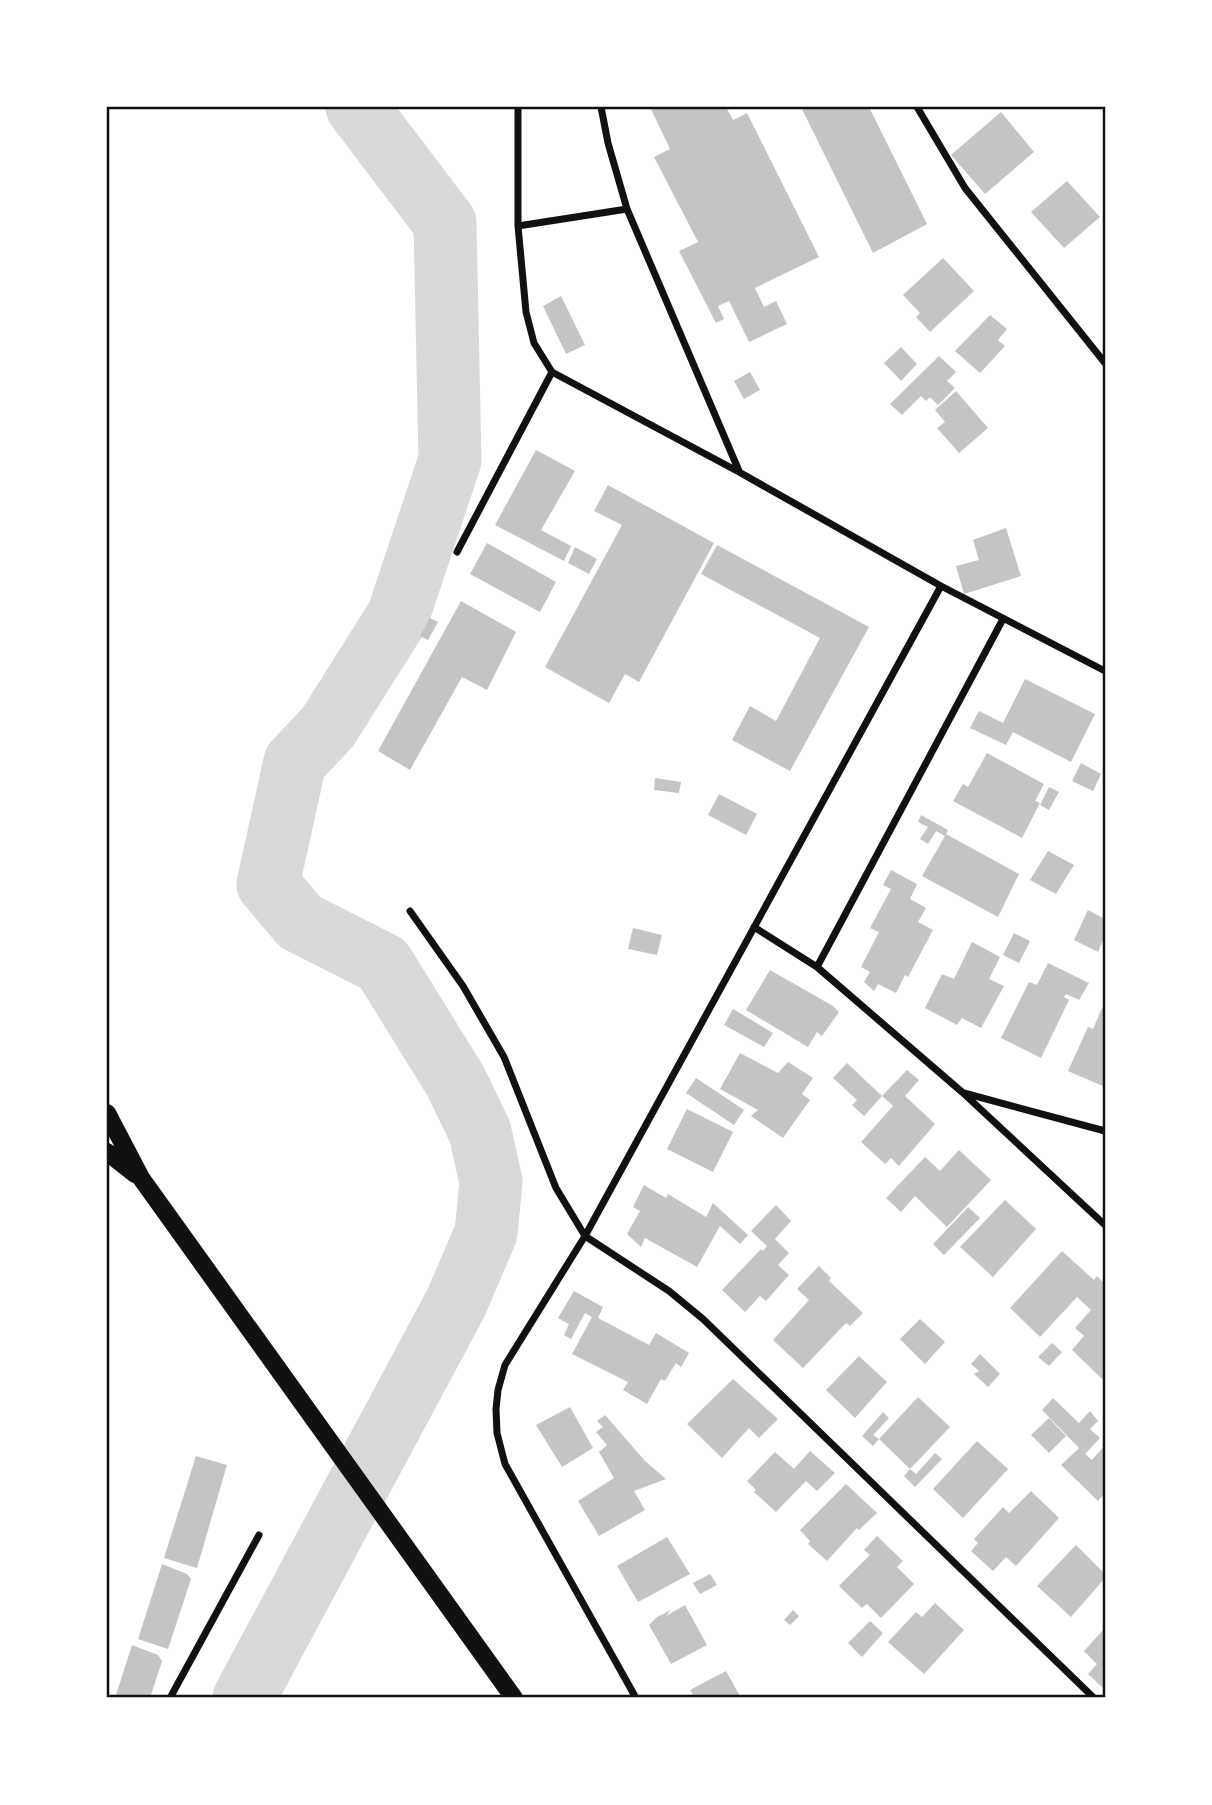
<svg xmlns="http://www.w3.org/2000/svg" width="1212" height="1805" font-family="Lora,serif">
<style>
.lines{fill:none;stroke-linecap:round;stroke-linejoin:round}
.river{stroke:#d9d9d9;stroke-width:63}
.building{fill:#c4c4c4}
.minor{stroke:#111;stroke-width:7}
.primary{stroke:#111;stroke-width:18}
.neatline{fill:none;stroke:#111;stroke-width:2.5}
</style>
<rect width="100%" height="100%" fill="#fff"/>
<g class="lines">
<path class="river" d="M244 1698 456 1303 486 1233 491 1182 480 1132 456 1082 383 964 300 922 268 884 295 762 328 727 398 616 450 460 445 223 357 107"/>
</g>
<path class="building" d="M650 107H726L733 120 747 113 819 257 755 288 764 307 776 301 787 324 749 342 729 301 718 306 724 319 716 323 679 251 698 242 654 157 670 149Z
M801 107H869L927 224 873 253Z
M1001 112 1034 152 985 194 951 155Z
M1067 181 1100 217 1064 248 1031 212Z
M943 258 974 291 930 332 916 317 920 313 903 295Z
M561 296 585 345 566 354 543 306Z
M990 315 1007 329 998 340 1005 346 980 373 955 351Z
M901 347 917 364 901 381 884 363Z
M939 356 956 372 947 381 955 388 938 405 930 397 926 401 921 396 902 415 890 404Z
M750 372 760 390 744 399 734 381Z
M956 391 988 428 959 453 937 428 945 422 935 410Z
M536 450 575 471 541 530 571 546 564 561 495 525Z
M608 485 714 543 639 682 625 674 609 703 545 667 622 525 594 511Z
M1006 528 1021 576 964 594 956 566 979 560 973 540Z
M487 543 556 582 540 612 470 574Z
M717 545 869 627 790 771 732 740 750 706 776 721 820 638 701 574Z
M575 547 597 559 589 574 568 563Z
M461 601 516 632 487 690 462 677 410 770 378 751Z
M430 618 438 622 428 640 420 636Z
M1025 679 1095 714 1071 762 1013 732 1006 745 970 728 979 711 1003 723Z
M987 753 1044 784 1035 801 1040 803 1022 838 953 801 963 784 968 787Z
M1081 763 1101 774 1093 791 1072 781Z
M655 778 681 782 679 793 654 790Z
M1049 787 1059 792 1049 810 1040 805Z
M719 794 757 814 746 835 708 815Z
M921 815 948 830 946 834 1019 874 998 917 922 876 945 836 936 831 928 844 920 839 928 827 918 822Z
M1048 851 1074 865 1056 894 1030 880Z
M891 870 917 884 910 899 926 908 918 922 933 930 908 977 905 975 896 993 878 984 874 991 864 982 870 972 861 967 879 932 870 928 891 889 883 885Z
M1088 910 1105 919V936L1098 952 1074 940Z
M633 928 662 935 657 955 628 949Z
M1014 933 1030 941 1019 963 1003 955Z
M972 942 1000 957 989 979 1004 986 981 1028 962 1018 957 1025 925 1008 942 974 954 979Z
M1048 963 1089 983 1079 1000 1066 994 1064 997 1069 1000 1041 1058 1001 1038 1029 982 1037 985Z
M770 970 833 1006 839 1012 822 1036 817 1032 808 1047 746 1010Z
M1102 1008 1105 1010V1087L1068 1071 1088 1027 1093 1029Z
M733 1009 773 1033 764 1047 724 1025Z
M740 1053 778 1073 788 1062 813 1078 802 1094 810 1100 783 1138 751 1116 758 1110 720 1089Z
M847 1063 882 1096 864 1116 852 1105 857 1100 833 1078Z
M907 1070 919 1080 905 1096 935 1124 899 1166 891 1158 885 1164 861 1142 893 1106 882 1096Z
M696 1078 744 1110 734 1125 686 1093Z
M687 1109 733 1132 713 1172 667 1149Z
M959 1150 991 1180 947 1227 915 1196 901 1212 886 1198 925 1157 940 1171Z
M644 1185 666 1198 668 1194 706 1217 713 1203 748 1235 740 1244 720 1226 697 1267 645 1238 641 1247 627 1234 640 1211 633 1207Z
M1005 1200 1036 1229 993 1277 960 1247Z
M776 1205 791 1221 775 1239 789 1253 778 1265 789 1275 766 1301 760 1296 745 1312 722 1290 761 1249 763 1251 767 1246 751 1231Z
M968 1207 980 1218 944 1255 933 1244Z
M1062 1251 1094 1280 1097 1276 1105 1284V1376L1102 1379 1072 1350 1084 1336 1075 1328 1091 1310 1077 1297 1040 1337 1010 1308Z
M819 1266 831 1278 829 1281 863 1313 850 1326 846 1323 803 1368 773 1340 809 1300 797 1289Z
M574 1291 603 1307 598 1318 649 1345 656 1333 689 1353 681 1367 676 1363 665 1381 661 1379 647 1404 623 1390 628 1382 572 1354 592 1317 585 1313 571 1339 564 1335 569 1324 558 1318Z
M920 1319 945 1342 925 1364 900 1339Z
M1052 1343 1062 1352 1049 1366 1038 1357Z
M980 1354 1000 1374 988 1387 974 1374 979 1371 971 1364Z
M859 1356 887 1382 855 1418 826 1390Z
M733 1379 778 1419 759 1438 749 1428 722 1458 687 1424Z
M918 1397 950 1427 910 1469 879 1439Z
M1053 1398 1079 1423 1090 1411 1098 1421 1090 1429 1100 1438 1085 1454 1092 1460 1105 1445V1493L1098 1501 1061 1465 1079 1448 1042 1410Z
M570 1407 593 1448 562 1467 536 1425Z
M883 1412 889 1418 873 1435 879 1439 873 1446 862 1436Z
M605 1415 645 1461 666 1479 634 1491 645 1510 599 1536 578 1501 614 1478 599 1452 607 1445 596 1432 603 1427 597 1421Z
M1049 1418 1066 1436 1049 1453 1031 1435Z
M977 1441 1008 1469 963 1518 933 1489Z
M810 1451 835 1473 817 1491 806 1481 776 1512 754 1492 756 1490 747 1481 775 1452 794 1469Z
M935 1453 942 1459 915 1487 904 1476 910 1469 916 1474Z
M196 1456 227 1465 197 1568 164 1558Z
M846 1484 877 1513 859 1530 857 1528 827 1561 808 1544 810 1541 800 1530Z
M1031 1491 1059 1518 1016 1566 1006 1557 993 1571 971 1551 978 1543 974 1539 1003 1507 1009 1513Z
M877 1536 903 1561 897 1567 914 1584 881 1618 867 1604 862 1608 839 1586 870 1555 864 1550Z
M667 1537 690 1574 638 1602 617 1566Z
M1076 1545 1105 1574V1578L1071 1617 1037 1586Z
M162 1564 187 1574 191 1579 168 1649 138 1639Z
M710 1574 717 1585 700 1594 693 1583Z
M935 1603 964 1630 924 1674 888 1642 916 1612 922 1617Z
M685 1605 707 1645 671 1664 649 1625 657 1617 671 1610 666 1616Z
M793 1610 799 1616 790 1625 784 1620Z
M870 1621 883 1633 862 1657 848 1643Z
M1105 1628V1687L1104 1689 1088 1674 1097 1664 1084 1651Z
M132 1645 158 1655 162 1661 150 1698H115Z
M726 1671 741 1698H695L690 1690Z"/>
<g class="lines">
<path class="minor" d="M518 107V226L526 312 534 343 552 372
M601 107 608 143 627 209 739 471
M917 107 965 188 1105 363
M518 226 627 209
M457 552 552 372 739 472 941 586 1105 671
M410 911 463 986 504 1057 556 1188 585 1236 669 1291 703 1319 1094 1698
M754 927 817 967 962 1092 1105 1225
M817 967 1003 619
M964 1093 1105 1131
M170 1698 259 1535
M636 1698 505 1464 497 1433 496 1409 498 1390 505 1365 585 1236 941 586"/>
<path class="primary" d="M107 1113 141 1178 514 1698
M107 1152 135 1174"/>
</g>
<rect width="1212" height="1805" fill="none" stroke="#ffffff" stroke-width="217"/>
<rect x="108" y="108" width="996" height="1588" class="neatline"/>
</svg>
